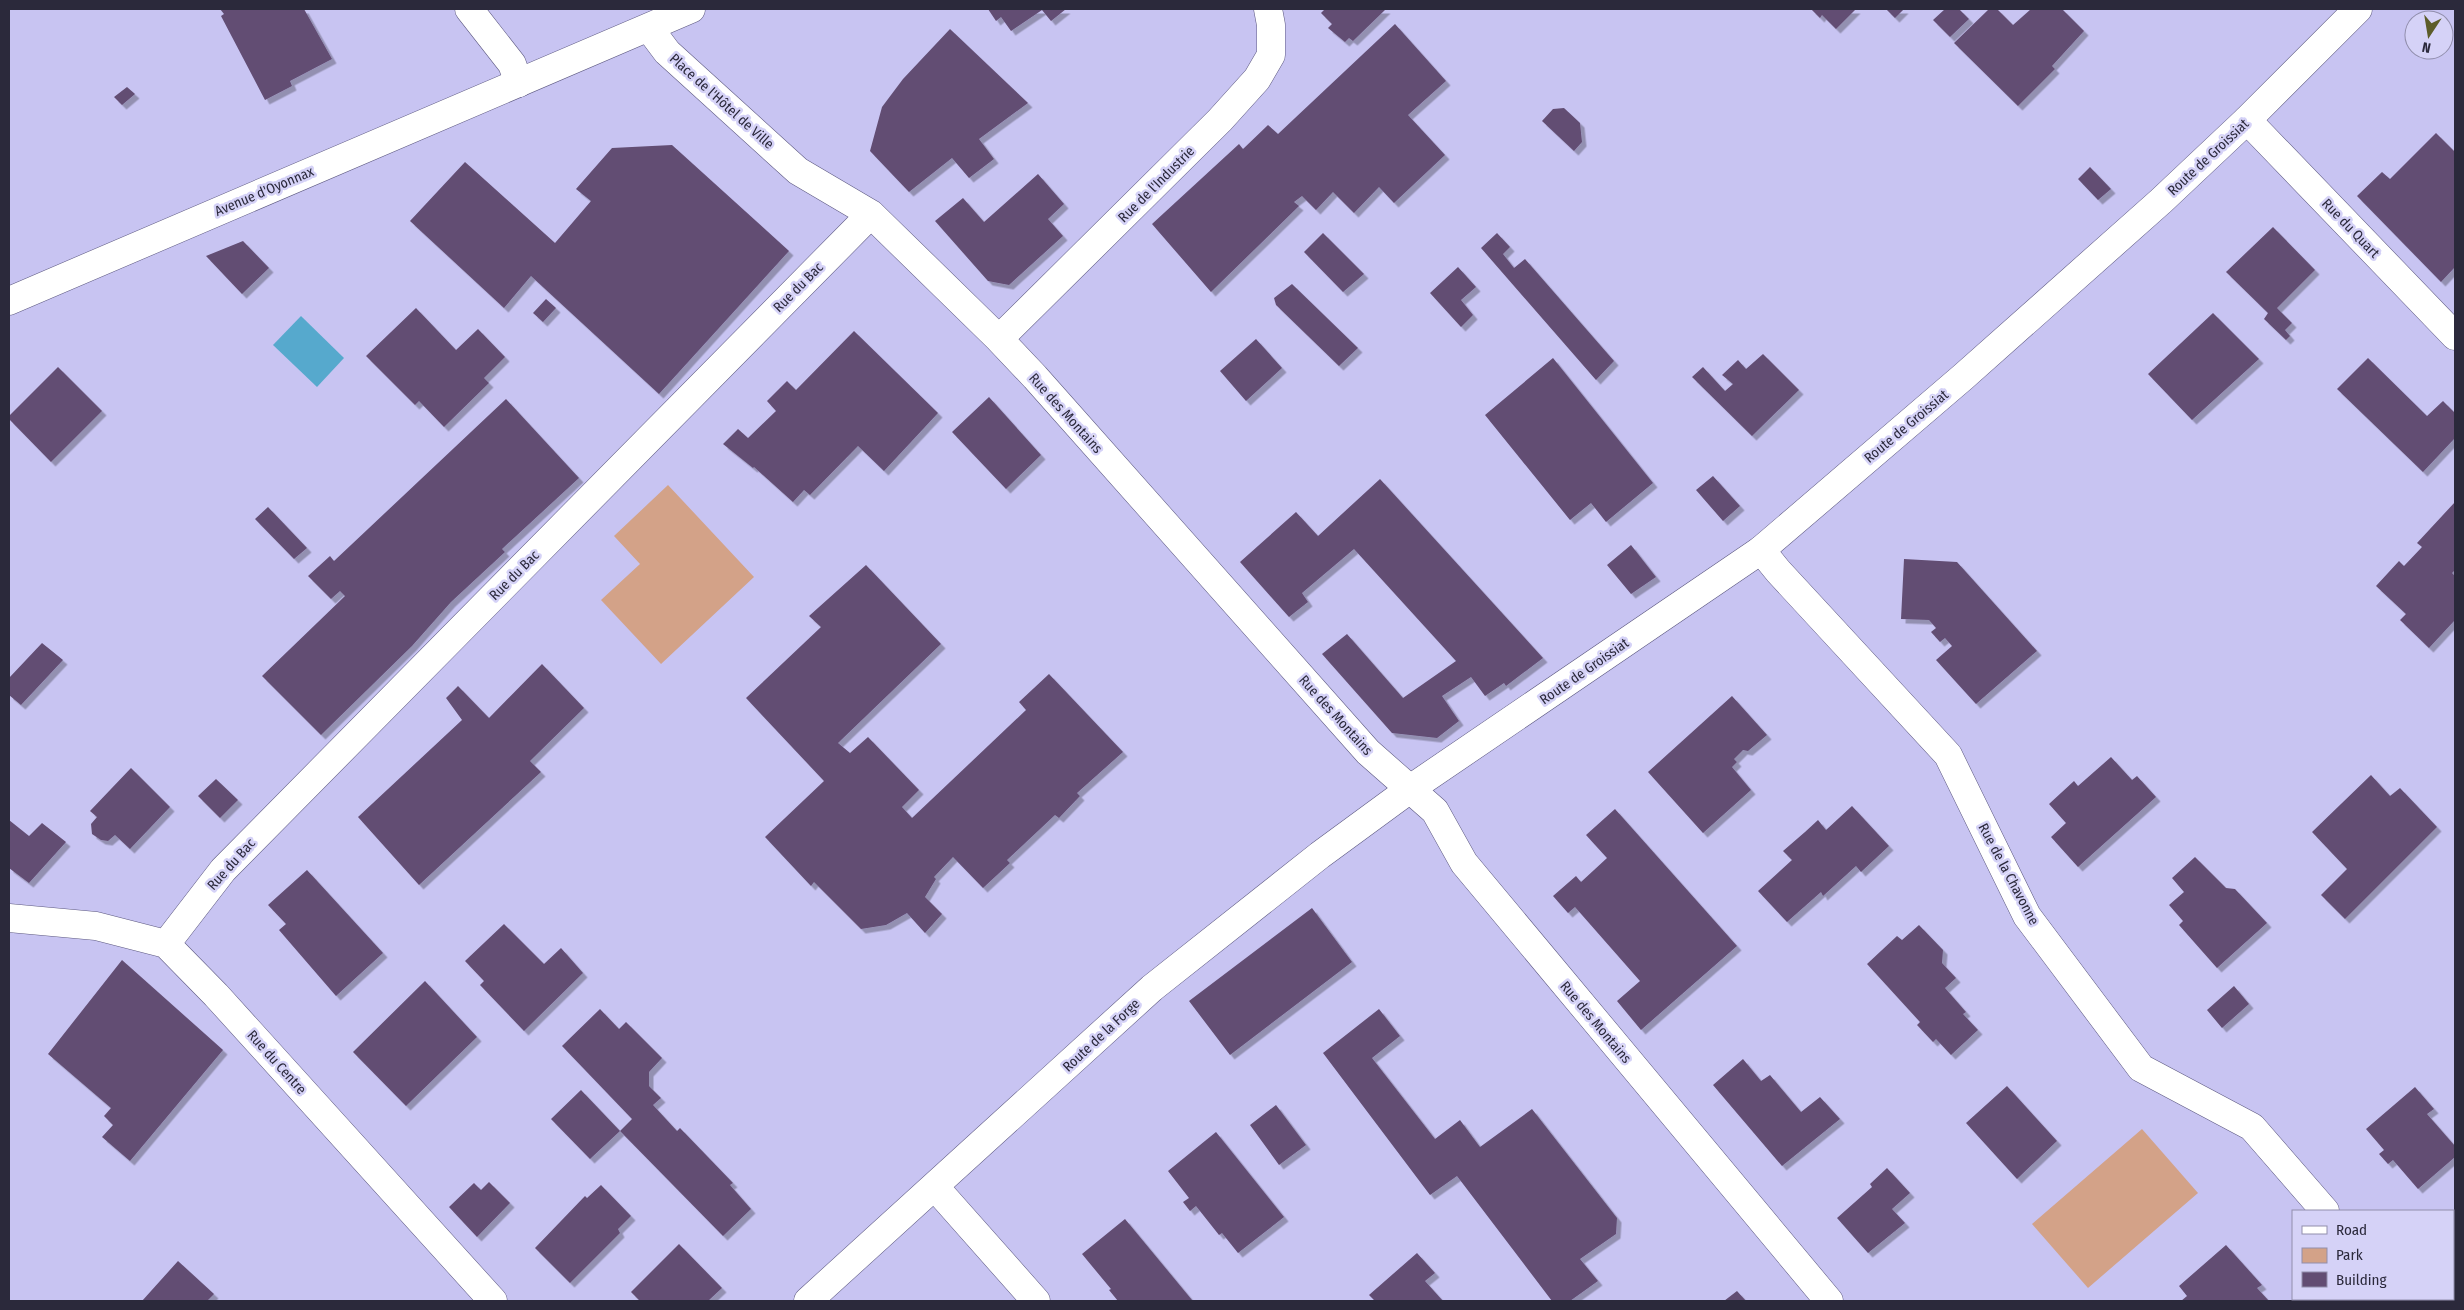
<svg xmlns="http://www.w3.org/2000/svg" width="2464" height="1310" font-family="'Fira Sans Condensed',sans-serif">
<style>
.green{fill:#d3a288}
.water{fill:#56a9cd}
.building{fill:#624d73;filter:url(#shadow)}
.lines{fill:none;stroke-linecap:round;stroke-linejoin:round}
.street-casing{stroke:#5d5981;stroke-width:29}
.secondary-casing{stroke:#5d5981;stroke-width:29}
.street{stroke:#fff;stroke-width:28}
.secondary{stroke:#fff;stroke-width:28}
.labels{text-anchor:middle;stroke-width:5;stroke-linejoin:round;paint-order:stroke}
.street-label{font-size:14px;fill:#2b293b;stroke:#d5d2f7}
</style>
<defs>
<filter id="shadow"><feDropShadow dx="4.5" dy="4.5" stdDeviation="0" flood-color="#0004"/></filter>
</defs>
<rect width="100%" height="100%" fill="#c8c4f2"/>
<path class="green" d="M668 485 754 577 661 664 601 600 640 564 614 536Z
M2142 1129 2198 1193 2088 1288 2032 1224Z"/>
<path class="water" d="M301 316 344 358 317 387 273 345Z"/>
<path class="building" d="M220 9H304L332 59 290 81 292 86 265 100 221 16 224 14Z
M988 9H1066L1051 21 1042 10 1011 31 1001 17 996 21Z
M1325 9H1386L1353 41 1349 38 1345 42 1328 28 1332 24 1321 13Z
M1811 9H1856L1836 29 1822 15 1820 18Z
M1886 9H1904L1895 18Z
M1945 9H1959L1969 19 1950 37 1933 20Z
M1989 9H1997L2013 25 2031 9H2062L2084 31 2052 66 2055 69 2018 106 1954 43Z
M1395 24 1446 81 1408 115 1445 155 1394 203 1379 187 1354 213 1333 192 1316 210 1302 196 1294 202 1299 206 1211 292 1152 224 1239 144 1243 149 1268 125 1278 134Z
M950 29 1028 103 979 139 994 159 969 178 952 158 909 192 870 151 882 107 903 79Z
M127 87 135 94 122 105 114 97Z
M1564 108 1580 123 1582 142 1574 151 1542 121 1553 109Z
M2436 133 2455 152V267L2441 282 2357 196 2382 172 2390 179Z
M672 145 789 251 659 394 531 276 504 308 410 221 465 162 555 243 591 201 576 189 612 148Z
M2090 167 2111 189 2098 200 2078 179Z
M1038 174 1064 204 1048 219 1063 236 1009 285 988 281 935 221 963 198 984 222Z
M2273 227 2315 270 2277 308 2292 323 2285 330 2290 336 2286 340 2264 319 2268 313 2226 272Z
M1323 233 1364 274 1343 292 1304 252Z
M1497 233 1510 247 1503 254 1514 268 1525 259 1614 361 1596 380 1481 248Z
M243 241 269 268 242 294 206 256Z
M1458 267 1476 287 1461 300 1473 315 1461 327 1430 293Z
M1292 284 1358 348 1339 366 1276 305 1274 298Z
M546 299 556 308 543 322 533 313Z
M416 308 456 350 478 329 505 357 484 378 489 383 444 427 419 401 415 405 366 356Z
M2213 313 2259 359 2192 420 2148 374Z
M854 331 938 413 884 471 858 446 810 495 804 490 793 502 754 467 753 468 723 444 738 429 748 438 776 411 767 401 787 381 796 390Z
M1256 339 1282 368 1246 401 1220 371Z
M1763 354 1799 390 1752 436 1692 377 1703 367 1725 391 1733 384 1722 375 1738 360 1746 369Z
M1553 358 1653 483 1606 522 1591 503 1570 520 1485 415Z
M2368 358 2427 416 2443 401 2455 413V438L2423 472 2337 389Z
M58 367 102 411 51 462 9 419V416Z
M989 397 1041 455 1006 489 952 432Z
M506 399 579 478 502 549 505 552 451 602 412 646 321 735 262 676 345 596 340 591 331 599 308 576 330 556 334 561Z
M1713 476 1740 506 1723 521 1696 490Z
M1380 479 1543 658 1506 686 1504 683 1485 696 1471 677 1442 696 1459 721 1437 738 1392 733 1322 654 1347 634 1403 698 1456 661 1354 549 1302 593 1308 602 1289 617 1240 562 1296 512 1318 536Z
M2455 502V570L2452 573 2455 576V620L2429 648 2400 620 2406 614 2376 586 2399 561 2404 566 2422 547 2417 543Z
M268 507 307 548 294 559 255 519Z
M1631 545 1656 577 1631 594 1607 565Z
M1904 559 1957 562 2037 651 1976 704 1936 660 1952 646 1945 638 1940 642 1931 632 1936 628 1929 620 1901 619Z
M866 565 941 644 838 743 850 753 868 737 919 790 902 807 912 818 1026 710 1019 702 1049 674 1123 752 1077 793 1080 796 1059 818 1055 815 1007 860 1010 863 983 888 953 857 934 877 936 879 925 897 942 914 925 933 907 913 886 925 861 929 814 882 811 886 765 837 824 781 746 698 821 627 809 616Z
M42 643 63 660 21 705 9 695V678Z
M542 664 584 708 530 761 541 772 419 885 358 817 462 720 446 698 458 686 489 718Z
M1732 696 1767 735 1748 751 1743 750 1734 759 1737 762 1732 767 1751 790 1703 833 1648 772Z
M2111 757 2132 780 2137 776 2156 797 2078 867 2051 837 2066 823 2049 804 2074 781 2078 786Z
M131 768 170 807 130 849 115 835 108 841 101 840 92 834 91 824 97 817 90 811Z
M2371 775 2390 796 2400 788 2437 827 2345 919 2321 895 2347 869 2312 832Z
M216 779 238 800 220 818 198 796Z
M1852 806 1889 846 1861 872 1856 866 1823 896 1821 892 1787 922 1758 891 1792 860 1783 851 1805 832 1818 820 1826 830Z
M1615 809 1737 946 1641 1030 1617 1001 1640 981 1575 907 1568 913 1553 896 1576 876 1581 882 1607 858 1586 835Z
M9 820 29 836 42 823 66 842 29 883 9 868Z
M2195 857 2226 888 2235 889 2267 923 2217 968 2179 925 2183 921 2169 905 2184 892 2172 878Z
M307 870 383 953 336 996 279 930 286 924 268 905Z
M1312 908 1352 962 1230 1055 1189 1001Z
M504 924 544 964 561 948 583 973 524 1031 480 985 484 981 465 961Z
M1919 925 1943 950 1942 963 1956 978 1945 988 1966 1012 1963 1014 1978 1030 1951 1055 1936 1039 1933 1042 1917 1025 1920 1022 1867 964 1897 936 1902 940Z
M122 960 223 1050 130 1161 102 1137 113 1125 104 1116 111 1108 48 1054Z
M425 981 477 1037 406 1106 353 1052Z
M2234 986 2249 1004 2222 1028 2207 1010Z
M600 1009 619 1029 626 1022 662 1058 649 1072V1086L661 1098 653 1105 677 1131 680 1128 733 1183 730 1185 751 1209 723 1236 620 1131 632 1119 562 1046Z
M1379 1009 1400 1036 1372 1058 1435 1139 1460 1120 1480 1147 1532 1109 1617 1218 1616 1234 1580 1259 1598 1281 1570 1301H1552L1457 1176 1430 1195 1323 1053Z
M1743 1059 1761 1081 1770 1075 1801 1112 1820 1097 1840 1119 1782 1166 1713 1085Z
M2007 1086 2057 1141 2017 1179 1966 1123Z
M2415 1087 2434 1109 2427 1114 2455 1146V1157L2418 1189 2393 1160 2388 1164 2379 1154 2384 1150 2366 1129Z
M581 1090 620 1131 590 1159 551 1119Z
M1276 1105 1306 1145 1279 1165 1250 1125Z
M1216 1132 1284 1217 1238 1253 1222 1233 1219 1235 1196 1206 1190 1211 1183 1202 1189 1198 1168 1171Z
M1887 1168 1910 1193 1892 1209 1905 1223 1868 1253 1837 1218 1872 1187 1870 1184Z
M489 1182 510 1203 477 1237 449 1207 474 1183 481 1190Z
M601 1185 631 1216 618 1229 620 1233 570 1283 535 1248 585 1196 587 1198Z
M1125 1219 1192 1300 1190 1301H1118L1109 1290 1111 1289 1082 1254Z
M679 1244 722 1288 708 1301H640L631 1292Z
M2226 1245 2262 1285 2257 1288 2269 1301H2181L2187 1296 2179 1286Z
M1417 1253 1435 1273 1425 1281 1443 1301H1375L1369 1295Z
M178 1261 214 1294 207 1301H142Z
M1737 1291 1746 1301H1724Z"/>
<g class="lines">
<defs>
<path id="street" d="M469 9 512 64 519 83
M649 28 667 52 798 171 871 214 999 339 1035 377 1368 752 1435 811 1464 863 1829 1301
M2247 120 2455 336
M999 339 1220 120 1257 79 1271 55V25L1268 9
M1761 550 1778 571 1948 755 2027 916 2141 1068 2252 1127 2325 1211
M9 918 96 926 166 944 216 995 493 1301
M166 944 223 870 871 214
M935 1187 1036 1301
M2401 1299 2403 1301"/>
<path id="secondary" d="M9 301 691 9
M808 1301 1152 988 1320 855 1410 789 1761 550 1963 377 2161 201 2247 120 2358 9"/>
</defs>
<use href="#street" class="street-casing"/>
<use href="#secondary" class="secondary-casing"/>
<use href="#street" class="street"/>
<use href="#secondary" class="secondary"/>
</g>
<g class="labels">
<g class="street-label">
<text transform="translate(722 101) rotate(42)" y="5">Place de l'Hôtel de Ville</text>
<text transform="translate(2208 157) rotate(-43)" y="5">Route de Groissiat</text>
<text transform="translate(1156 184) rotate(-45)" y="5">Rue de l'Industrie</text>
<text transform="translate(264 191) rotate(-23)" y="5">Avenue d'Oyonnax</text>
<text transform="translate(2351 228) rotate(46)" y="5">Rue du Quart</text>
<text transform="translate(798 287) rotate(-45)" y="5">Rue du Bac</text>
<text transform="translate(1066 413) rotate(48)" y="5">Rue des Montains</text>
<text transform="translate(1906 426) rotate(-40)" y="5">Route de Groissiat</text>
<text transform="translate(514 575) rotate(-45)" y="5">Rue du Bac</text>
<text transform="translate(1584 671) rotate(-35)" y="5">Route de Groissiat</text>
<text transform="translate(1336 715) rotate(48)" y="5">Rue des Montains</text>
<text transform="translate(231 864) rotate(-48)" y="5">Rue du Bac</text>
<text transform="translate(2009 874) rotate(62)" y="5">Rue de la Chavonne</text>
<text transform="translate(1596 1022) rotate(50)" y="5">Rue des Montains</text>
<text transform="translate(1101 1035) rotate(-43)" y="5">Route de la Forge</text>
<text transform="translate(277 1062) rotate(48)" y="5">Rue du Centre</text>
</g>
</g>
<rect width="2464" height="1310" fill="none" stroke="#2b293b" stroke-width="20"/>
<rect x="2292" y="1210" width="162" height="90" fill="#d5d2f7" stroke="#918eac"/>
<rect x="2302" y="1226" width="25" height="8" fill="#ffffff" stroke="#918eac"/>
<text x="2336" y="1235" font-size="15" fill="#2b293b">Road</text>
<rect x="2302" y="1248" width="25" height="15" fill="#d3a288" stroke="#918eac"/>
<text x="2336" y="1260" font-size="15" fill="#2b293b">Park</text>
<rect x="2302" y="1272" width="25" height="15" fill="#624d73" stroke="#918eac"/>
<text x="2336" y="1285" font-size="15" fill="#2b293b">Building</text>
<g transform="translate(2429 35) rotate(192)"><circle r="24" fill="#d5d2f7" stroke="#918eac"/>
<path d="M0-4L9 19L0 12L-9 19Z" fill="#5c5c29"/>
<text y="-8" font-size="14" font-weight="bold" text-anchor="middle" fill="#2b293b">N</text>
</g>
</svg>
